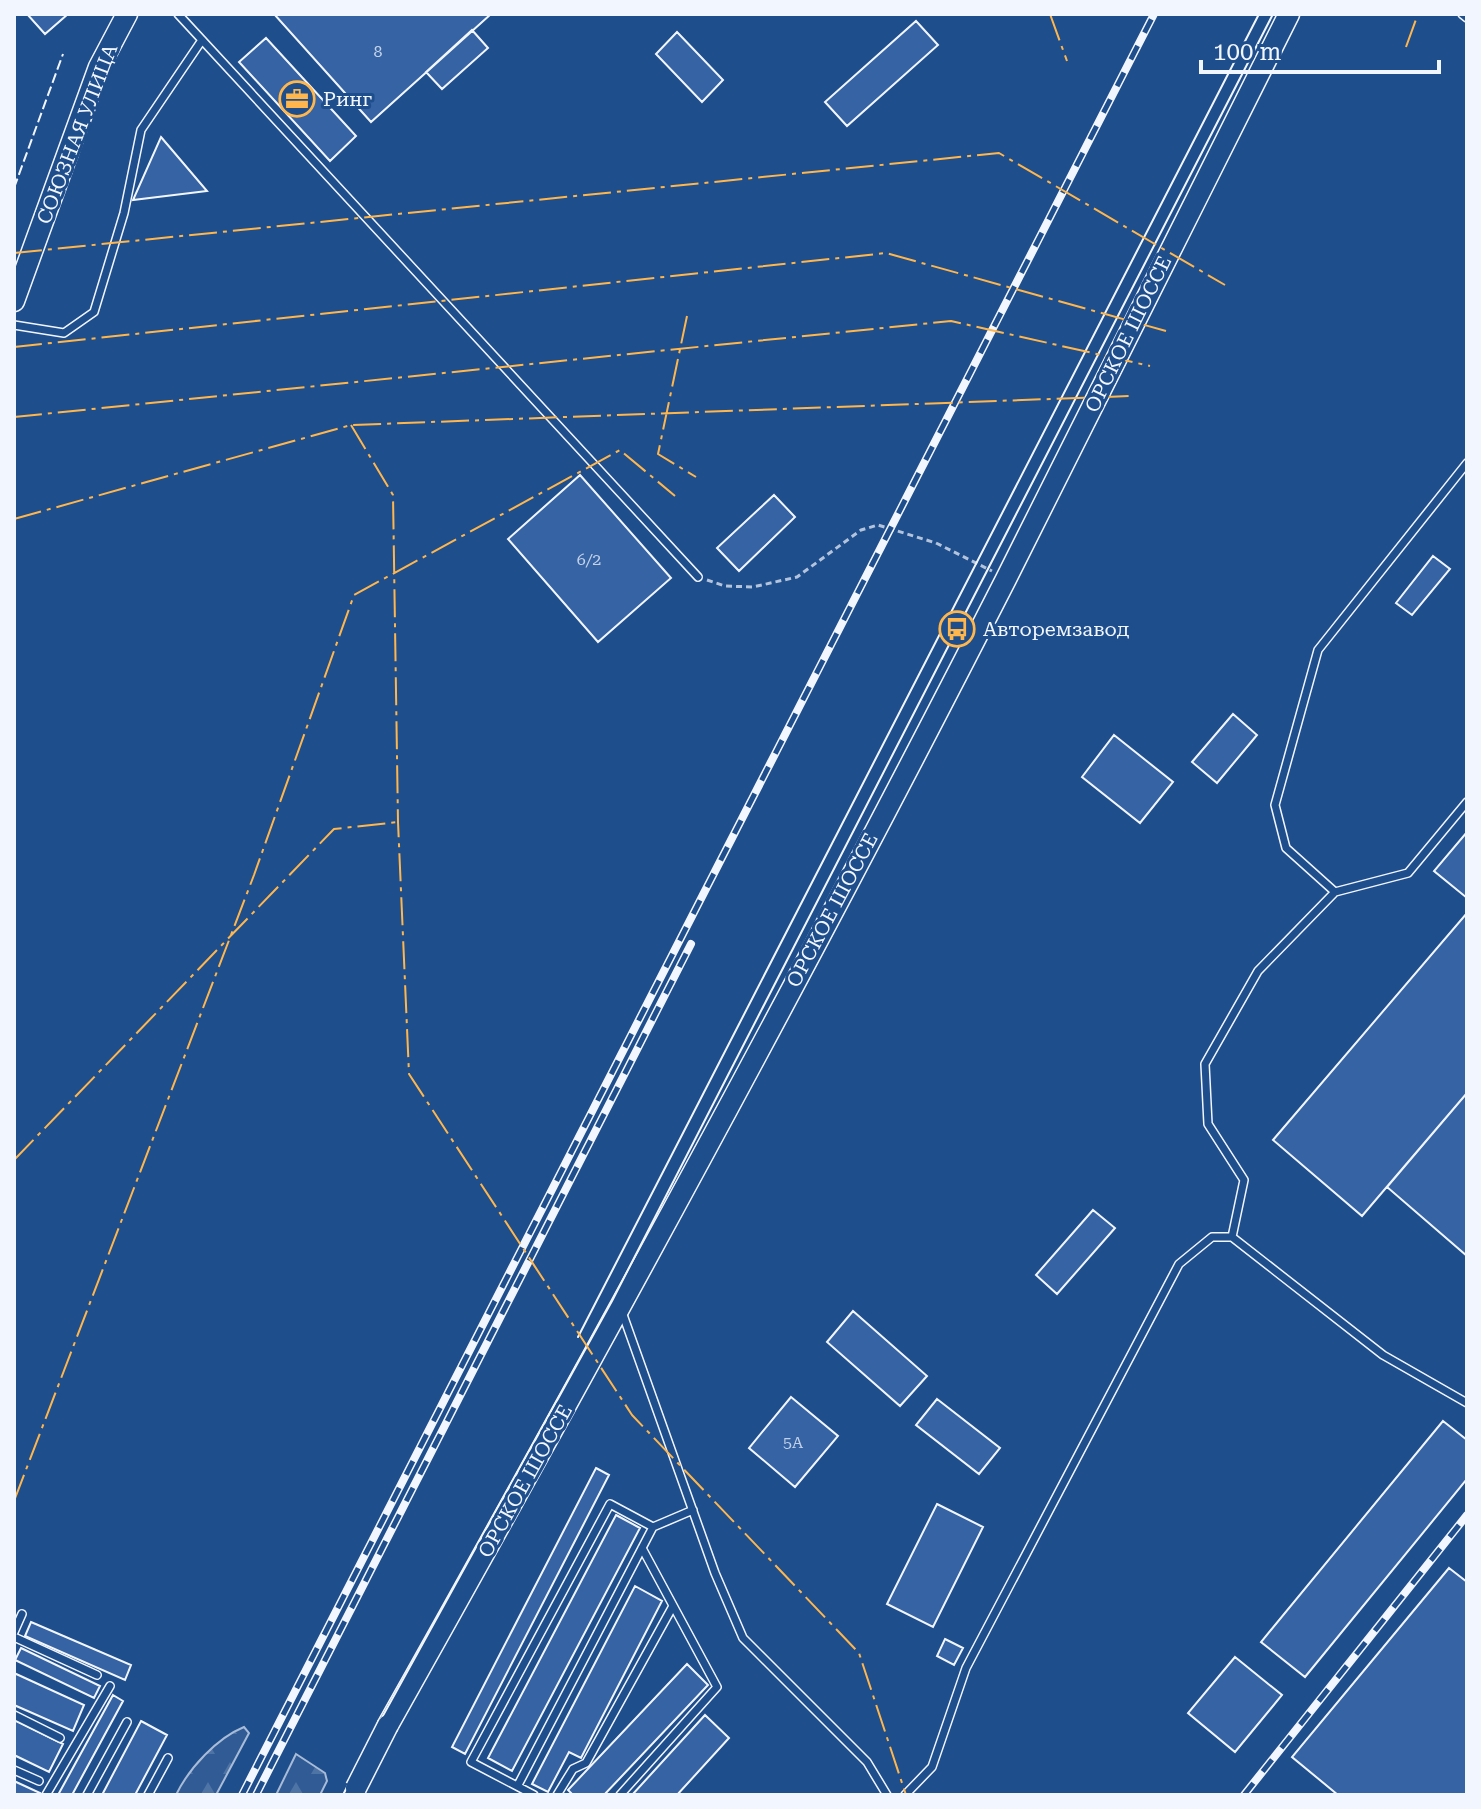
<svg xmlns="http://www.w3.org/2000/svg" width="1481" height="1809" font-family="'Roboto Serif',serif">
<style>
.forest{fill:url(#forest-firs);stroke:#a8bbd7;stroke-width:2}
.building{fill:#3563a3;stroke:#f2f6ff;stroke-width:2}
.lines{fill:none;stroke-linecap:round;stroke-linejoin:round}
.lane-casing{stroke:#f2f6ff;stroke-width:10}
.secondary-casing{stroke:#f2f6ff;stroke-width:23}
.path{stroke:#b3c4dc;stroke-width:3;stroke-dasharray:6 4;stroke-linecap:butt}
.lane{stroke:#1f4e8c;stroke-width:7}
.secondary{stroke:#1f4e8c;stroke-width:20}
.tram{stroke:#f2f6ff;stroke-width:2}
.rail-casing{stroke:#f2f6ff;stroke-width:8}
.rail{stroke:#1f4e8c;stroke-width:5;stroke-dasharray:15;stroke-linecap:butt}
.secondary-bridge-casing{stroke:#f2f6ff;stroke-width:23;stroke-linecap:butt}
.secondary-bridge{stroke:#1f4e8c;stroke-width:20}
.fence{stroke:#f2f6ff;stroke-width:2;stroke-dasharray:10 4;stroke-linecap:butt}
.power{stroke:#ffb74d;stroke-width:2;stroke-dasharray:28 6 4 6;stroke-linecap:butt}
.labels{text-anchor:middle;stroke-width:6;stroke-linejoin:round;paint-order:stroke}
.number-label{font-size:16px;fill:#c3d1e8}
.poi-label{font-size:20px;fill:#f2f6ff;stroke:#1f4e8c;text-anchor:start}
.street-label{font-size:20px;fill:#f2f6ff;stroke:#1f4e8c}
</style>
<defs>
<pattern id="forest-firs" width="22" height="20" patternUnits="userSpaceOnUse" patternTransform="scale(2)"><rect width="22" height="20" fill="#305b95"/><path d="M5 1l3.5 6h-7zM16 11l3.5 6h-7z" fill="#4e73a5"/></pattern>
</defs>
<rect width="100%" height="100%" fill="#1f4e8c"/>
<path class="forest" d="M244 1727 249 1733 216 1795H176C189 1768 217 1738 244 1727Z
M296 1754 325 1773 327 1781 320 1795H276Z"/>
<path class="building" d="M27 14H68L45 34Z
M274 14H491L371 122Z
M916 21 938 45 847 126 825 102Z
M472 30 488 48 442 89 426 72Z
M677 32 723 80 702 102 656 54Z
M266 38 356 136 330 161 239 62Z
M161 137 207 191 133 200Z
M580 475 671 578 598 642 508 539Z
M774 495 795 517 739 571 717 548Z
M1433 556 1450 569 1412 615 1396 603Z
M1233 714 1257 735 1217 783 1192 762Z
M1114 735 1173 782 1140 823 1082 777Z
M1467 832V898L1434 871Z
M1467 913V1093L1362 1216 1273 1140Z
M1467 1093V1256L1387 1187Z
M1093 1210 1115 1228 1057 1294 1036 1275Z
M853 1311 927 1376 900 1406 827 1342Z
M791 1397 838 1436 795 1487 749 1448Z
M937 1399 1000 1448 979 1474 916 1425Z
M1443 1421 1467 1440V1479L1305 1677 1261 1642Z
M596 1468 609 1475 465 1754 452 1747Z
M937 1504 983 1527 933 1627 887 1604Z
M616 1515 640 1528 512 1771 488 1758Z
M1449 1568 1467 1582V1795H1338L1292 1757Z
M635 1586 662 1601 581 1758 569 1752 548 1792 532 1784Z
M31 1622 131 1665 125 1680 25 1636Z
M945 1639 963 1648 954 1665 937 1656Z
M21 1648 100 1686 94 1698 15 1660Z
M1235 1657 1282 1695 1235 1752 1188 1713Z
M687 1664 708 1685 604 1795H573L568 1790Z
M14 1673 84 1705 73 1731 14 1705Z
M113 1695 123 1701 72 1795H58Z
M705 1715 729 1738 677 1795H632Z
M14 1720 63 1744 49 1772 14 1755Z
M141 1721 167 1735 135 1795H102Z
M14 1781 40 1793 39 1795H14Z"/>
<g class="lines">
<defs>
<path id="lane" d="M178 14 698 577
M1462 14 1467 18
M14 325 64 333 94 312 124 213 141 130 202 40
M1335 892 1286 848 1275 805 1318 650 1467 463
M1232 1237 1244 1180 1208 1124 1205 1064 1258 971 1335 892 1408 873 1467 802
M622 1312 715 1573 743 1638 867 1762 887 1795
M14 1632 22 1614
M14 1637 97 1675
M14 1715 60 1738
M14 1770 39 1781
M518 1785 653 1527 693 1510
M46 1795 110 1686
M87 1795 127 1722
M148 1795 168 1758
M534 1795 471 1762 610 1504 653 1527
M557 1795 573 1769 586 1763 673 1606
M620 1795 717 1687 642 1548
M905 1795 932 1767 966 1668 1179 1264 1212 1237H1232L1383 1355 1467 1403"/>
<path id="secondary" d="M14 301 99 67 127 14
M388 1725C601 1346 809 965 1006 579 1102 391 1194 202 1289 14"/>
</defs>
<use href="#lane" class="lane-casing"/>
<use href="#secondary" class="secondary-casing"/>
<path class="path" d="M707 580 725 586 753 587 797 577 861 530 878 525 936 543 992 571"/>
<use href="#lane" class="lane"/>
<use href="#secondary" class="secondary"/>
<path class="tram" d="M578 1337 1259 14
M343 1795 380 1721 612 1301 1273 14"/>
<defs>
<path id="rail" d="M242 1795 1154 14
M256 1795 691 944
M1244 1795 1467 1515"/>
</defs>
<use href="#rail" class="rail-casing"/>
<use href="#rail" class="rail"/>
<defs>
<path id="secondary-bridge" d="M356 1788 388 1725"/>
</defs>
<use href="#secondary-bridge" class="secondary-bridge-casing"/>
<use href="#secondary-bridge" class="secondary-bridge"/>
<path class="fence" d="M14 188 63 54"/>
<path class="power" d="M1050 14 1067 61
M1406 47 1418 14
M14 253 999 153 1225 285
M687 316 658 454 696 477
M14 347 886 253 1166 331
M14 417 951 321 1150 366
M351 425 393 495 398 822 409 1074 632 1415 859 1653 906 1795
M14 519 351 425 1131 396
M14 1160 334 829 398 822
M14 1501 254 875 354 595 620 450 675 496"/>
</g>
<defs>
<symbol id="office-ring" viewBox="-11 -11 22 22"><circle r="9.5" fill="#1f4e8c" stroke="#ffb74d" stroke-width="1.5"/><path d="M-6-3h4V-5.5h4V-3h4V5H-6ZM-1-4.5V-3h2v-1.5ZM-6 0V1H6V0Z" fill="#ffb74d"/></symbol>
<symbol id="bus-ring" viewBox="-11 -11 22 22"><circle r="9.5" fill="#1f4e8c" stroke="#ffb74d" stroke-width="1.5"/><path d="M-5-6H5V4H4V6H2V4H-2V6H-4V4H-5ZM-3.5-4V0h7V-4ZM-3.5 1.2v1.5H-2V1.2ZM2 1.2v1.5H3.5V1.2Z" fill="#ffb74d"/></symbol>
</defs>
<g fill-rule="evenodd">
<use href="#office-ring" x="277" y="79" width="40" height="40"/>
<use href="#bus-ring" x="937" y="609" width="40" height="40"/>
</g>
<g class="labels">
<g class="number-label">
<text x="378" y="57">8</text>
<text x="589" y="565">6/2</text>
<text x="793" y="1448">5А</text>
</g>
<g class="poi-label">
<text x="323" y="106">Ринг</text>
<text x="983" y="636">Авторемзавод</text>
</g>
<g class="street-label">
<text transform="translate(77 134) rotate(-69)" y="7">СОЮЗНАЯ УЛИЦА</text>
<text transform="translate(1128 334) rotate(-64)" y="7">ОРСКОЕ ШОССЕ</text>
<text transform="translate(832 910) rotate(-62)" y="7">ОРСКОЕ ШОССЕ</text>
<text transform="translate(525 1481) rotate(-61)" y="7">ОРСКОЕ ШОССЕ</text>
</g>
</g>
<rect width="1481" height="1809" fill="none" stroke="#f2f6ff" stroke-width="32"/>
<path d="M1201 60v12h238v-12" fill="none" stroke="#f2f6ff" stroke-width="4"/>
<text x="1213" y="60" font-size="24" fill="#f2f6ff" stroke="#1f4e8c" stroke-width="6" paint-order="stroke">100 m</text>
</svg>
